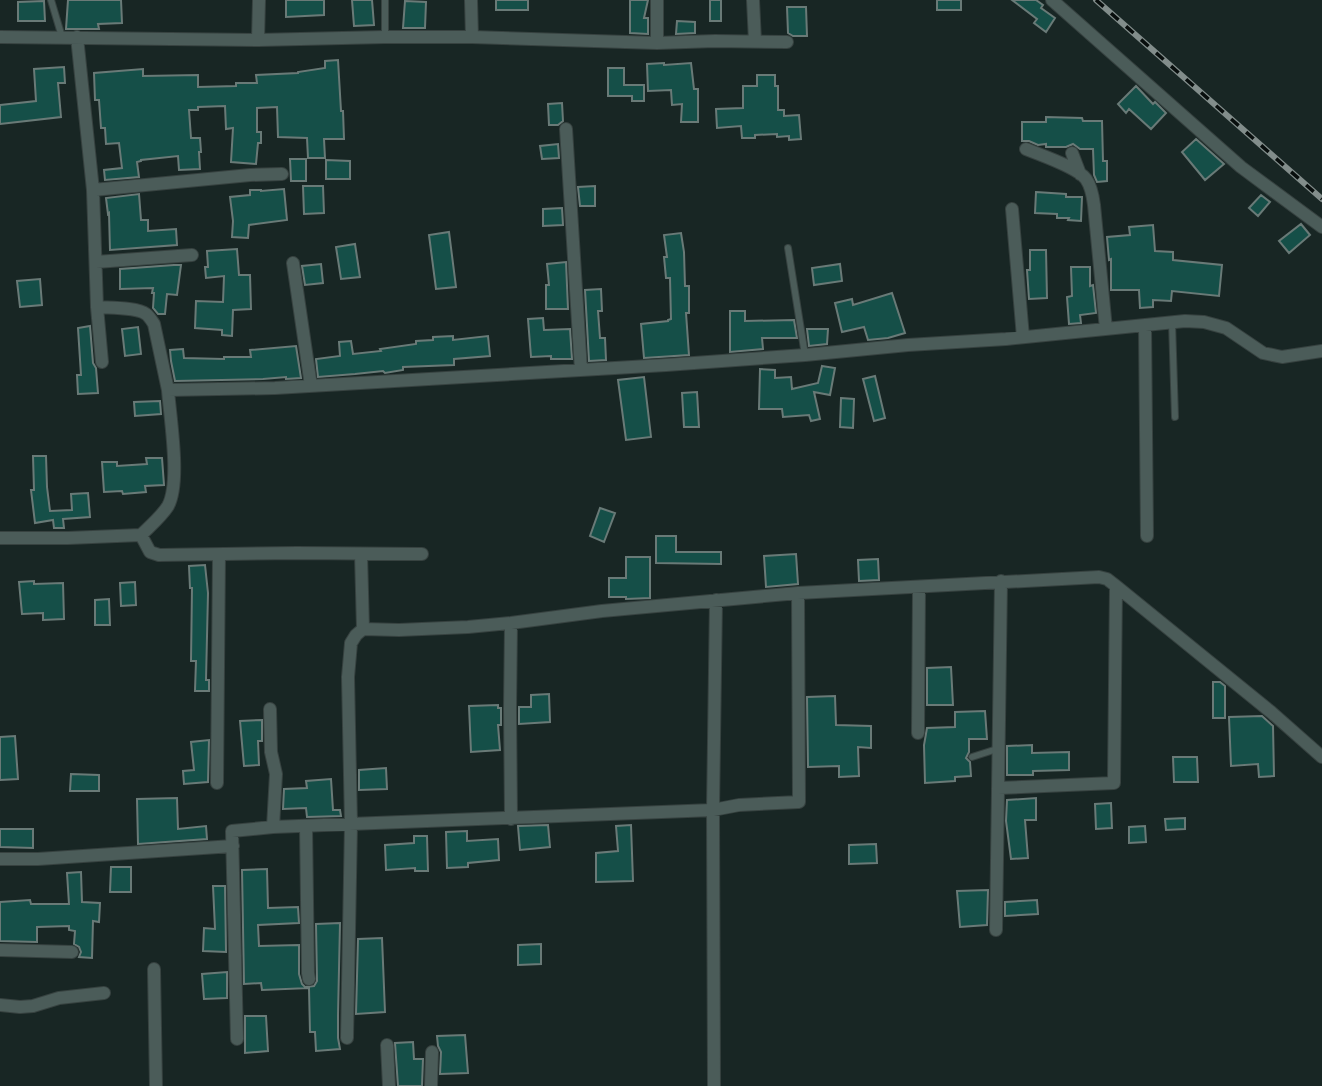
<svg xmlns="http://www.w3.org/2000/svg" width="1322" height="1086" font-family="Quicksand,sans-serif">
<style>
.building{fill:#154f48;stroke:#697a77;stroke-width:2}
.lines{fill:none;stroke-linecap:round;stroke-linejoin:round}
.service-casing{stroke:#374240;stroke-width:8}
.minor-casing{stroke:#374240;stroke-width:14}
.service{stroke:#4b5c59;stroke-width:6}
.minor{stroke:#4b5c59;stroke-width:12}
.rail-casing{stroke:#828d8b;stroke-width:6}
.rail{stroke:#080e0d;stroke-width:3.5;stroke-dasharray:10;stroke-linecap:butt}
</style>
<rect width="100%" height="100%" fill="#182624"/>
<path class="building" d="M68 0H121L122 23 98 24 99 29H66Z
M286 0H324V15L286 17Z
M352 0H372L374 25 354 26Z
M496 0H528V10H496Z
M630 0H648L644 18H648V34L630 33Z
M710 0H721V21H710Z
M937 0H961V10H937Z
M1012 0H1036L1043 5 1041 8 1055 18 1046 32 1034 23 1037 19Z
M44 1 45 21H18V2Z
M405 1 426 2 425 28H403Z
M787 7H806L807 36H793L788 33Z
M677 21 695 22V33L676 34Z
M338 60 341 111H343L344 139H324L325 158H308L307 138 278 137 277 107 257 108V132H261V143H258L256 164 231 162 233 128 226 129 225 106 198 107V110H189L191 138H200L201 152H199L200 169 179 170 178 156 141 160V161L137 162 139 177 105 180 104 170 122 168 119 143 106 144 105 128H101L99 100H95L94 73 143 69V76L198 75V87L236 86V83H257L256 75 298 73V72L325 68V61Z
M664 63V65L691 63 694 89H698V122H681L682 104 672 105 671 90 648 91 647 64Z
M64 67 65 83H58L61 117 0 124V105L36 101 34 69Z
M608 68H624V85H644V101H632V96H608Z
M757 75H775V86H778V110H784V116L799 115 801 139 789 140V136L777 137V134L755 135V138H742L741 126 717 128 716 109 743 108V86H757Z
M1136 86 1153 104 1155 102 1166 113 1151 129 1129 109 1126 113 1118 104Z
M562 103 563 121 558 125H549L548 104Z
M1046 117 1082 118 1083 121H1102L1103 161H1107V181L1097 182 1094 175 1093 149H1080L1073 144 1066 147H1046V144L1038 145 1029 141H1022V122H1046Z
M1196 139 1224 164 1205 180 1182 152Z
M558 144 559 158 542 159 540 146Z
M290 159H306V181H291Z
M326 160 350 161V179H326Z
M303 186H323L324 213 304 214Z
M595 186V206H580L578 187Z
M284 189 287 220 249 225 248 238 232 237 233 221 230 197 250 195V190H261V191Z
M1036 192 1066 194V197H1082L1081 221 1068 220 1069 218H1057V214L1035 213Z
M139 194 141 220H148V231L176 229 177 245 110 250 109 213 108 214 106 198Z
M1261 195 1270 202 1258 216 1249 208Z
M562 208 563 225 543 226V209Z
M1301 224 1310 235 1289 253 1279 241Z
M1153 225 1155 251 1173 252V260L1222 265 1219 296 1172 291 1171 301 1153 300V307L1140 308 1139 290H1111V259L1109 260 1107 237 1130 235 1129 227Z
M449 232 456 287 436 289 429 235Z
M681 233 684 252 685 286H689V313H686L689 355 644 358 641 324 668 321V320L671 319 670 278H666L664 257H667L664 235Z
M355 244 360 277 341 279 336 247Z
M237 249 239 275H250L251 309 233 310 232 336 222 335V330L195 328 196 301 223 302 224 276 206 278 205 267H208L207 251Z
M1030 250H1046L1047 298 1029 299 1027 270H1030Z
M566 262 568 309H546V285H549L547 264Z
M321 264 323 283 305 285 302 266Z
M840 264 842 281 814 285 812 268Z
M174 265H181L177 295 167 294 165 314H158L153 308 154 293H152L153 288 120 289V269Z
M1071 267H1090V286L1093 285 1096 313 1080 315 1081 323 1069 324 1067 297 1072 296Z
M40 279 42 305 20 307 17 281Z
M601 289 602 311H598L600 338H605L606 360 589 361 585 290Z
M892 293 905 333 888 338 868 340 864 327 842 332 835 303 852 299 853 305Z
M730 311H745V321L794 320 797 338H762L763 349 730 352Z
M543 318 544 330 570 329 572 359H551V356L531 357 528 319Z
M90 326 93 363 96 368 98 393 78 394 77 375H81L78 328Z
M138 327 141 354 125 356 122 329Z
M807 329H828L827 344 809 346Z
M453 336V340L488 336 490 356 454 359V365L403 367V370L385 373 383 371 355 374 318 377 316 359 340 356 339 342 351 341 353 354 381 351 380 349 416 344V341L433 340V337Z
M296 346 301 378 286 379V377L263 379 175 381 171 361 170 350 183 349 184 358 224 359V357H251L250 350Z
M822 366 835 368 830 395 814 392 820 419 811 421 809 415 783 417 782 409H759L760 369 775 370V378L791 377 792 389 818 383Z
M875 376 885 418 874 421 863 379Z
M644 377 651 437 626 440 618 380Z
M697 392 699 427H684L682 393Z
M841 398 854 399 853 428 840 427Z
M160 401 161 414 135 416 134 402Z
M33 456H46L47 487 50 511 72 510 71 494 88 493 90 517 63 519 64 528H54L53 520 35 523 31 490H34Z
M146 458H162L164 485 145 486 146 492 123 494 122 491 104 492 102 462H117V466L147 464Z
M600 508 615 513 604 542 590 536Z
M656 536H676V552H721V564L656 563Z
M796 554 798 584 766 587 764 556Z
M626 557H650V598L626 599V597H609V578H626Z
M878 559 879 580 859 581 858 560Z
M205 565 208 593 206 680H209V691H195L196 661H191L192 588H190L189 566Z
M34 581V584L63 583 64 619 43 620V613L22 614 19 582Z
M135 582 136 605 121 606 120 583Z
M109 599 110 625H95V600Z
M951 667 953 705H927V668Z
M1213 682H1220L1225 686V718H1213Z
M549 694 550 722 519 724V707H531V695Z
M835 696 836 725 871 726V748L858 747 859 776 839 777V766L808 767 807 697Z
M498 705V708H501V725H498L500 750 471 752 469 706Z
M985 711 987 739H969V752L966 758 970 762 971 776 955 777V781L925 783 924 745 927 728 955 727V712Z
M1262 716 1273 726 1274 776 1259 777 1258 764 1231 766 1229 717Z
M262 720V741H258L259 765 244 766 240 721Z
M15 736 18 779 0 780V737Z
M209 740 208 782 184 784 183 771 194 770 191 742Z
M1032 745V753L1069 752V770L1033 771V775H1007V746Z
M1173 757H1197L1198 782H1174Z
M386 768 387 789 359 790V770Z
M71 774 99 775V791H70Z
M331 779 333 810H340L341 816 307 817 306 808 283 809 284 789 307 788 306 781Z
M177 798 178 829 206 826 207 839 138 844 137 799Z
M1036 798V820H1025L1028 858 1011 859 1006 821 1007 800Z
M1111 803 1112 828 1096 829 1095 804Z
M1185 818V829L1166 830 1165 819Z
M548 825 550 847 520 850 518 826Z
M631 825 633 881 596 882V853L618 851 616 826Z
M1145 826 1146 842 1129 843V827Z
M0 829H33V848L0 847Z
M467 831V841L498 839 499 860 468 863V867L447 868 446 832Z
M414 836H427L428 871H415V868L386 870 385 845 414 843Z
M876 844 877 863 849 864V845Z
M111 867H131V892H110Z
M267 869 268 908 298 907 299 923 258 925 259 946 299 945V974L302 984 305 987 314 986 317 981 316 924 340 923 338 1015V1038L340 1049 316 1051 315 1032H310L309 988 262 990 261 983 244 984 242 870Z
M81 872 82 902 100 903 99 922 93 921 92 958 79 957 81 952 79 947 74 944 75 931 69 930V926L37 927V942L0 941V902L30 900 31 904H69L67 873Z
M213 886H225L226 952 203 951 204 928 215 929Z
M988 890 987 925 960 927 957 891Z
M1037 900 1038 914 1005 916V902Z
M382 938 385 1012 356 1014 358 939Z
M541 944V964L518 965V945Z
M227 972V998L204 999 202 974Z
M245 1016H266L268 1051 245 1053Z
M465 1035 468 1073 440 1074 441 1052 438 1046 437 1036Z
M413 1042 414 1059H423L422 1086H398L395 1043Z"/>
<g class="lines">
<defs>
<path id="service" d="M51 0 62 37
M385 37V0
M788 248 805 355
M1172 322 1175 417
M972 757 997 749"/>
<path id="minor" d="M471 0 472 37
M657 0V43
M753 0 755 41
M1052 0 1241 167 1322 227
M0 37 258 40 385 37H472L657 43 715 41 787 42
M77 37 93 190 97 307 102 362
M258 40 259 0
M566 129 581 370
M1026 149C1040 155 1077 167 1086 179 1091 186 1093 197 1094 205L1106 329
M1072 153 1080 174
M93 190 250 175 282 174
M1012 209 1023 337
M96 262 192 255
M293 263 311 386
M97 307C109 308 137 307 146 314 149 316 152 321 154 324L168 390
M1145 325 1147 536
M141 535C150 526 161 517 168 506 181 482 170 418 168 390L275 388 666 365 805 355 908 345 1006 339 1185 321 1204 322 1226 328 1263 353 1282 357 1322 351
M0 538H68L141 535 150 552 159 555 297 553 422 554
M361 554 363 629 399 630 468 627 511 623 602 611 798 593 1099 577 1107 579 1116 586 1271 712 1322 757
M511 623 510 709 511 819
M270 709 271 752 276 774 273 827
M918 733 919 588
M217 783 219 555
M998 788 1114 783 1116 586
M306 827 308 973 309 979
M0 859H38L233 846
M996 930 1001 581
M0 950 72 952
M154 969 156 1086
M0 1005 20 1007 33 1006 59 998 104 993
M347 1038 351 824 348 677 351 643 356 635 363 629
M237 1039 232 831 273 827 713 810 739 805 799 802 798 593
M387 1045 389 1086
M431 1086 432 1052
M714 1086 713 810 716 600"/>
</defs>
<use href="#service" class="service-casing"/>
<use href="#minor" class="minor-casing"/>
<use href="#service" class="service"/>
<use href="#minor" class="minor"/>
<defs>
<path id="rail" d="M1096 0 1322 199"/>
</defs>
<use href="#rail" class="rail-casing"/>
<use href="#rail" class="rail"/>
</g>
</svg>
